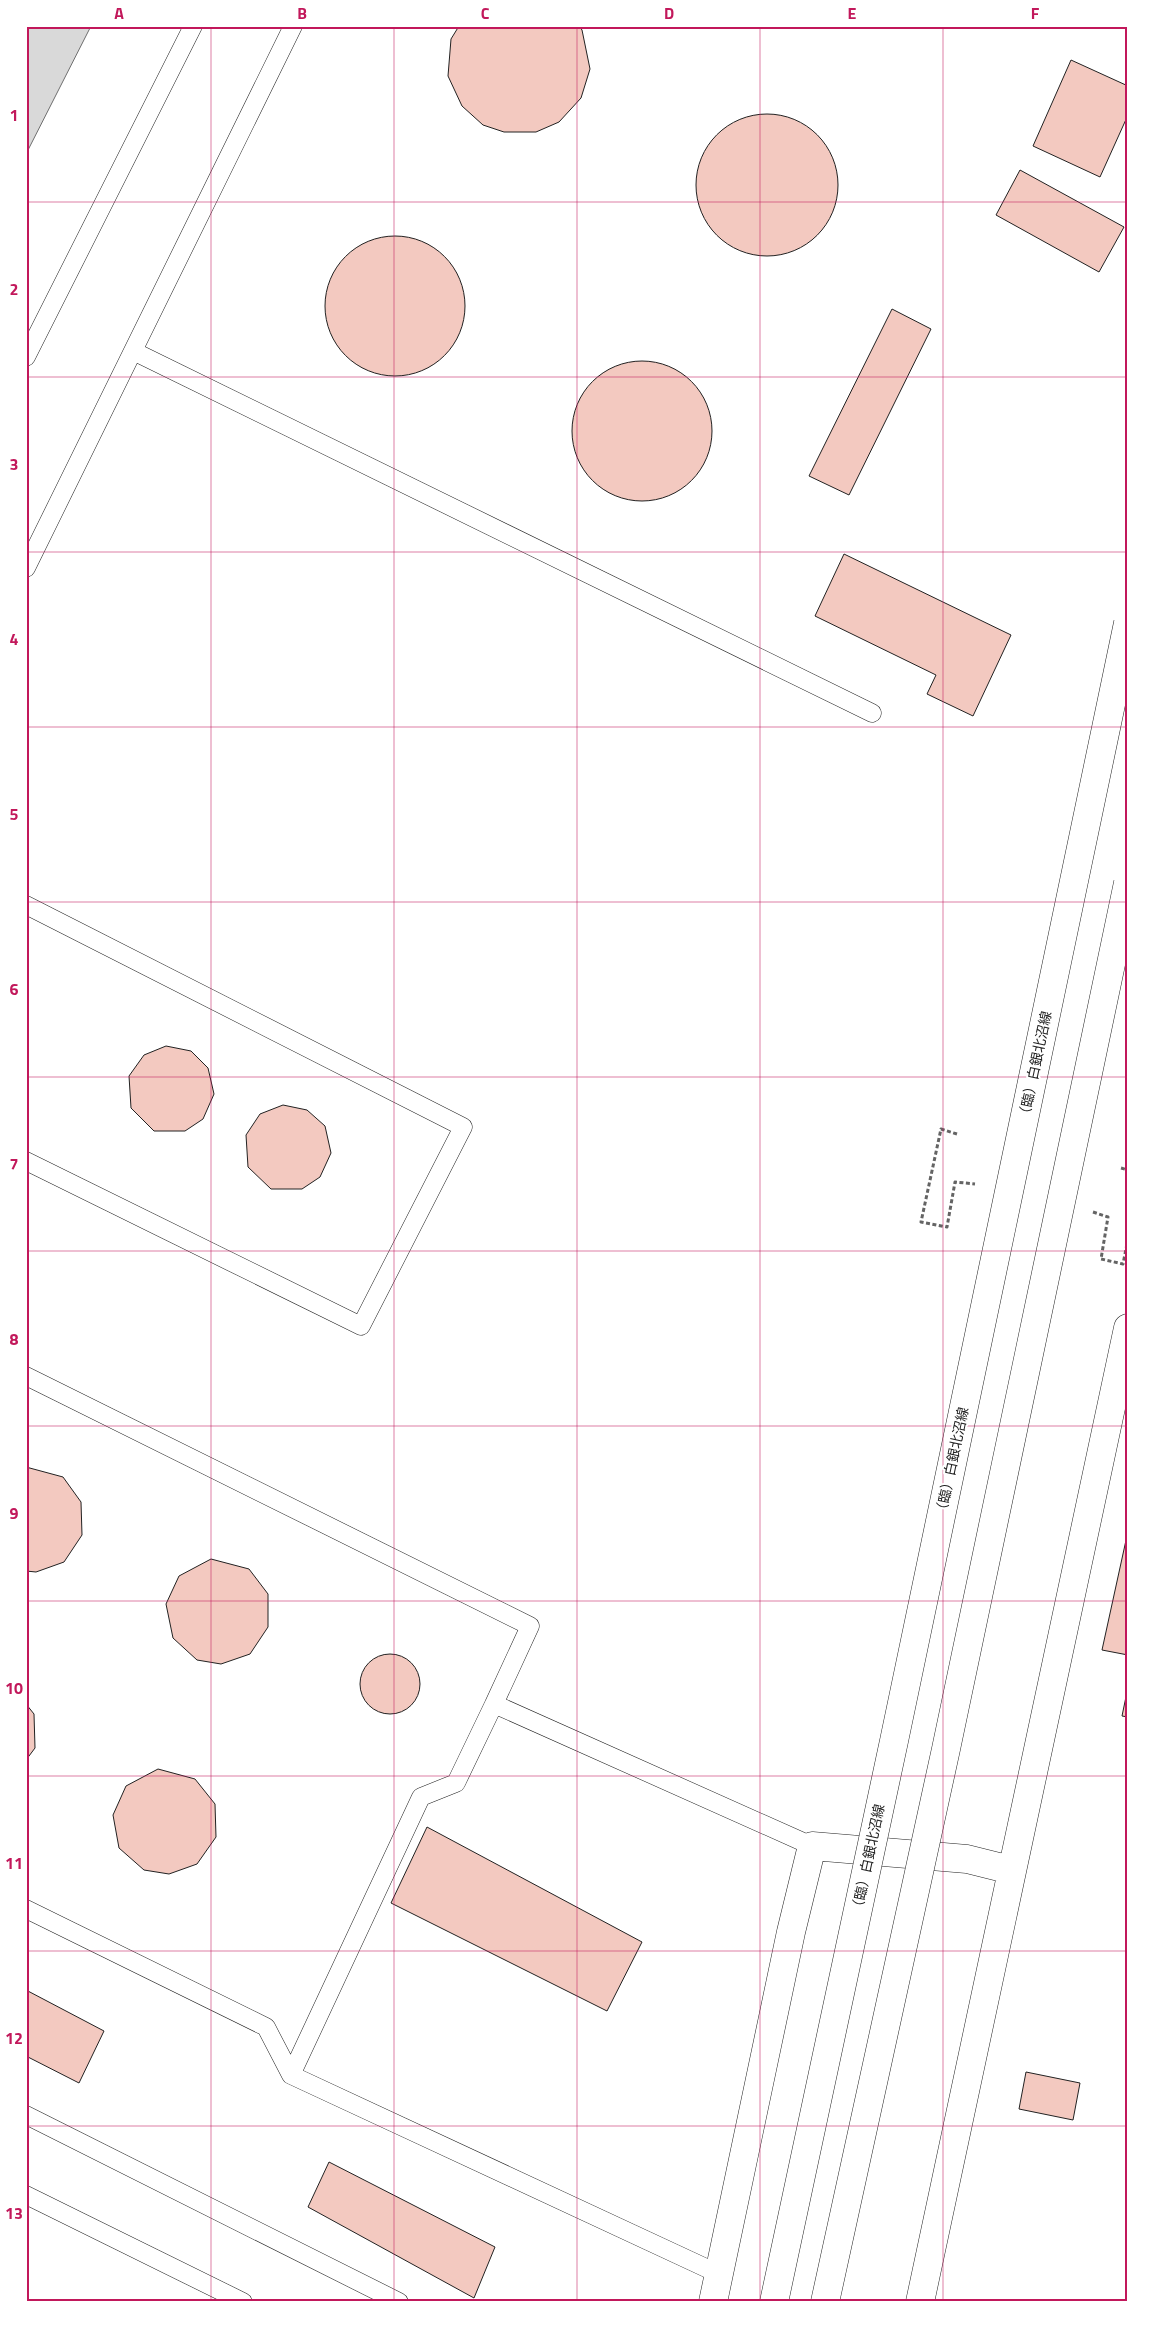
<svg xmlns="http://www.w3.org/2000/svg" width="1154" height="2328" font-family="'Titillium Web','Noto Sans JP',sans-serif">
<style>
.water{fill:#d9d9d9;stroke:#6f6f6f}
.building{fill:#f3c9c0;stroke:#222}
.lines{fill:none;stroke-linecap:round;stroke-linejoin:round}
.service-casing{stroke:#222;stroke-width:19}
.tertiary-casing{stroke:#222;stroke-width:29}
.path{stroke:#646464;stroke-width:3;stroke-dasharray:4 2.5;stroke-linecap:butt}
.service{stroke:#fff;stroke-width:18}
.tertiary{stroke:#fff;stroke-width:28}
.tertiary-bridge-casing{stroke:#222;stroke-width:29;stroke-linecap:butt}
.tertiary-bridge{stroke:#fff;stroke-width:28}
.grid{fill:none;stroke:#c2185b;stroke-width:1;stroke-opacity:0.55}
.labels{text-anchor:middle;stroke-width:4;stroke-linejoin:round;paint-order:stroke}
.street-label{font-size:14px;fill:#222;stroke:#fff}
.neatline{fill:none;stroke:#c2185b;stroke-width:2}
.grid-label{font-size:16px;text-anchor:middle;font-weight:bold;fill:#c2185b}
</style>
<rect width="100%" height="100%" fill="#fff"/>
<path class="water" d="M26 26H91L26 154Z"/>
<path class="building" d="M459 26H579L582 30 590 69 581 98 559 122 536 132H504L483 125 462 106 448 76 451 39Z
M1071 60 1128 86V115L1100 177 1033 146Z
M696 185a71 71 0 1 1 142 0a71 71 0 1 1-142 0Z
M1020 170 1124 227 1099 272 996 215Z
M325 306a70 70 0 1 1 140 0a70 70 0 1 1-140 0Z
M892 309 931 329 849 495 809 476Z
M572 431a70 70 0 1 1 140 0a70 70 0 1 1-140 0Z
M844 554 1011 635 973 716 927 694 936 675 815 616Z
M166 1046 191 1051 208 1068 214 1094 203 1119 185 1131H154L131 1108 129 1076 144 1055Z
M283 1105 307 1110 325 1126 331 1153 320 1177 302 1189H271L248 1167 246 1135 260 1114Z
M26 1467 63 1477 81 1502 82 1535 64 1562 36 1572 26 1571Z
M1128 1531V1655L1102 1650Z
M211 1559 249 1569 268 1594V1627L250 1654 221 1664 197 1660 173 1638 166 1604 179 1576Z
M360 1684a30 30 0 1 1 60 0a30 30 0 1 1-60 0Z
M1128 1687V1717L1122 1716Z
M26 1704 34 1714 35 1748 26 1760Z
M158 1769 195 1779 215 1804 216 1837 197 1864 169 1874 144 1870 119 1848 113 1815 126 1786Z
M427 1827 642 1942 607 2011 391 1903Z
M26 1990 104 2031 79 2083 26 2056Z
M1026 2072 1080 2083 1073 2120 1019 2109Z
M329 2162 495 2247 474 2298 308 2207Z"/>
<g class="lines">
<defs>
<path id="service" d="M133 351 872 713
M26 357 193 26
M26 568 293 26
M26 905 463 1127 361 1326 26 1161
M26 1376 530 1626 494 1704 812 1846
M26 1909 266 2027 291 2075 719 2274
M291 2075 421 1797 456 1783 494 1704
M26 2115 399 2302
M26 2195 243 2302"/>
<path id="tertiary" d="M713 2302 791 1932 812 1846 967 1859 1011 1870
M920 2302 1128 1328"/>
</defs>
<use href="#service" class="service-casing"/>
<use href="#tertiary" class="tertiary-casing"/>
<path class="path" d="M957 1134 941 1129 921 1222 947 1227 955 1182 975 1184
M1121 1168 1128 1170
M1093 1212 1108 1217 1101 1259 1123 1264 1128 1239"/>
<use href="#service" class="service"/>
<use href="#tertiary" class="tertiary"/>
<defs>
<path id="tertiary-bridge" d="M774 2302 894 1741 1128 623
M825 2302 946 1749 1128 883"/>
</defs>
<use href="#tertiary-bridge" class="tertiary-bridge-casing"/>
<use href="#tertiary-bridge" class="tertiary-bridge"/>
</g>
<path class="grid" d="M211 26V2302M394 26V2302M577 26V2302M760 26V2302M943 26V2302M26 202H1128M26 377H1128M26 552H1128M26 727H1128M26 902H1128M26 1077H1128M26 1251H1128M26 1426H1128M26 1601H1128M26 1776H1128M26 1951H1128M26 2126H1128"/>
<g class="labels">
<g class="street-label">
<text transform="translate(1035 1066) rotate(-78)" y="5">（臨）白銀北沼線</text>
<text transform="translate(952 1462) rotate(-78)" y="5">（臨）白銀北沼線</text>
<text transform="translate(868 1859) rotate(-78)" y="5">（臨）白銀北沼線</text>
</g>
</g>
<rect width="1154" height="2328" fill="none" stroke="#ffffff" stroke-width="55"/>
<rect x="28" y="28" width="1098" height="2272" class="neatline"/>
<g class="grid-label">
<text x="119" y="19">A</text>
<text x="302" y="19">B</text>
<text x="485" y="19">C</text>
<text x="669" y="19">D</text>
<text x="852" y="19">E</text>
<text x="1035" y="19">F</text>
<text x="14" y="121">1</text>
<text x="14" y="295">2</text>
<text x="14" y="470">3</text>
<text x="14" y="645">4</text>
<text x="14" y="820">5</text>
<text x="14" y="995">6</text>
<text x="14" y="1170">7</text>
<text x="14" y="1345">8</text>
<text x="14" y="1519">9</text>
<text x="14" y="1694">10</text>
<text x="14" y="1869">11</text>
<text x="14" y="2044">12</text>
<text x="14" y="2219">13</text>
</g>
</svg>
